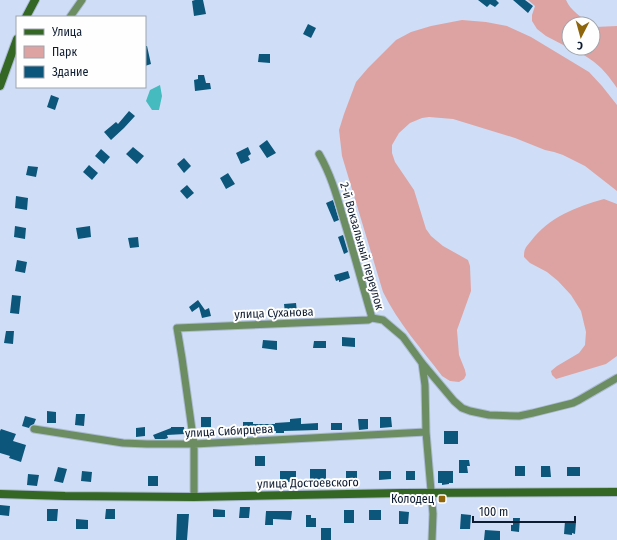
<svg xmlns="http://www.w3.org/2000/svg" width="617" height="540" font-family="'Fira Sans Condensed',sans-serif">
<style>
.green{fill:#dda3a3}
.water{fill:#45bbbf}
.building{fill:#0c567c}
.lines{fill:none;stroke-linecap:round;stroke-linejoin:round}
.minor-casing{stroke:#acbbd3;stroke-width:9}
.secondary-casing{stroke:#acbbd3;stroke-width:10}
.minor{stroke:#6c8d62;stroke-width:7}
.secondary{stroke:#346624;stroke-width:8}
.poi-dot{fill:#8f650b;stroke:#fefefe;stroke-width:1.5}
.labels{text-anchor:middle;stroke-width:4;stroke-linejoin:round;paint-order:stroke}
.street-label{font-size:12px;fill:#0e1c31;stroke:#fefefe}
.poi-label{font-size:12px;fill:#0e1c31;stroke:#fefefe;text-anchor:end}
</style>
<rect width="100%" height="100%" fill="#cfdef6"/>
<path class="green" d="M528 0H566C571 11 581 17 591 24H569V48L546 36 537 29 532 21V15L535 6Z
M462 20 486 22 507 26 531 37 589 72 602 86 617 105V191L585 166 563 155 554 152 545 150 515 138 453 119 429 117 422 118 410 123 399 133 392 145V153L395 162 414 190 426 229 431 236 443 246 468 260 470 266 471 291 457 330 459 355 465 370 466 375 464 379 459 382 450 381 442 376C421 348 398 323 383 292L345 166 342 156 339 130 344 114 356 82 368 68 396 40 411 32 431 26Z
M593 25 595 27 617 26V88C602 66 593 59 570 48H593Z
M604 199 617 204V356L606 364 556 379 552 375 551 371 557 366 579 353 585 345 586 332 581 311 571 295 558 281 547 272 530 263 524 257C524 248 526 247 531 241 549 217 576 207 604 199Z"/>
<path class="water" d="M160 85 162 96 159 110H152L146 101 150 90Z"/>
<path class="building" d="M195 0H203L206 14 194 16 192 1Z
M478 0H496L499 3 495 7 490 4 487 7Z
M513 0H525L533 6 528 13Z
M308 24 316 28 311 38 303 34Z
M145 46H147L151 64 145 66Z
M259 54H270V63L258 62Z
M198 75H204L206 83H210L211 89 195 91 194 80 198 79Z
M51 95 59 98 55 110 47 107Z
M129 111 135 116 124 128 111 140 104 132 116 122 118 124Z
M267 140 276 153 267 158 259 146Z
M133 147 144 156 137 164 126 154Z
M248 147 251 154 248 156 250 160 241 164 236 153Z
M101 149 110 157 104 164 95 156Z
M184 158 191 166 184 173 177 164Z
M89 165 98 173 92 180 83 172Z
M28 166 38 167 36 177 26 175Z
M228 173 235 184 226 189 220 178Z
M187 185 194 193 187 199 180 191Z
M16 196 28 198 27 210 15 208Z
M333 200 339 220 334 222 326 203Z
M15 226 26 228 25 239 14 237Z
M90 226 91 237 78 239 76 228Z
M343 235 348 252 344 254 338 237Z
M138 237 139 247 130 248 128 238Z
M17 260 27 262 25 273 15 271Z
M348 271 350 278 339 282V280L336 281 334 275Z
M12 295 21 296 19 314 10 313Z
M198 300 205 310 209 308 211 316 202 318 199 307 192 312 189 307Z
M296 303 297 312 285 313 284 304Z
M6 331H14L13 344 4 343Z
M342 337 355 338V347L342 346Z
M263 340 277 341V350L262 348Z
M314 341H326V348H313Z
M47 411 56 412V423H47Z
M76 414H85L84 426 75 425Z
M25 416 36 419 34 424 30 426 29 428 22 426Z
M201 417H211V427H201Z
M380 417H391L392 427 380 428Z
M301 418V424L318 423V430L284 431V433H276V431H253V434H239V436H230V427L243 426V422H253V424H275V423L290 422V419Z
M358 419H368V429L359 430Z
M331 423H342V430H331Z
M145 427V436L136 437V428Z
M171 427H184L185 434 167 435 168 438 165 439H155L153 435 171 428Z
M1 429 16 434 13 441 26 445 21 462 9 458 10 456 0 453V431Z
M444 431H458V444H444Z
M255 456H265V466H255Z
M459 460H469L470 466H467L468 473H459Z
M515 466H525V476H515Z
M541 466H550L551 477H541Z
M58 467 67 469 63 483 54 481Z
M567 467H580V476H567Z
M310 469H326V484H310Z
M82 471 92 472 91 482 81 481Z
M280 471H296V482H280Z
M346 471H357V478H346Z
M379 471H391V479L379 480Z
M406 471H415V480H406Z
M438 471H453V483H449V484L442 485V483H438Z
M28 474 39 475 37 486 27 485Z
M148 476H158V486H148Z
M0 505 10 506 9 516 0 515Z
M240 507H250L249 518H239Z
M47 509H58L57 521H47Z
M106 509H115V519H105Z
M213 509 225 510V517H213Z
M344 510H354V523H344Z
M369 510H381V520H369Z
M266 511H292L291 520 273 519V525H265Z
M399 511 409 512 408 524H399Z
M177 514H189L187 540H176Z
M461 514 471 515 470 529H460Z
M306 515H311V518H316V527H306Z
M513 518H520L519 532 511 531V525H513Z
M76 519 88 520V529H76Z
M565 521 576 522 575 534 572 533V535L564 534Z
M321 528H331V540H321Z
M485 530 500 531V540H484Z"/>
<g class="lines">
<defs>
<path id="minor" d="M70 17 82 0
M319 154C330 173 336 193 342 214 353 249 362 284 372 318L383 320 403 337 422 363 454 401 462 408 470 411 489 415 519 416 533 413 573 403 579 400 617 378
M422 363 425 385 426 432 433 514 432 540
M34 429 123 443 147 444H194L426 432
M194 497V444L182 358 177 328 368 320 372 318"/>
<path id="secondary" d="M26 17 35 0
M0 86 17 39
M0 494 65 496 194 497 402 493 617 492"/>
</defs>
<use href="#minor" class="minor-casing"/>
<use href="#secondary" class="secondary-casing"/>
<use href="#minor" class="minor"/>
<use href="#secondary" class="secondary"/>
</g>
<rect class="poi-dot" x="438" y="495" width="8" height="8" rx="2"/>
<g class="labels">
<g class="street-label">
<text transform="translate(362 246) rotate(74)" y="4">2-й Вокзальный переулок</text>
<text transform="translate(274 313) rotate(-2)" y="4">улица Суханова</text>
<text transform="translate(229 431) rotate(-3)" y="4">улица Сибирцева</text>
<text transform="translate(308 483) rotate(-1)" y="4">улица Достоевского</text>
</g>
<g class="poi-label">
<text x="434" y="503">Колодец</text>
</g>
</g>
<rect x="16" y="16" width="130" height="72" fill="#fefefe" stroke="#9ea4ac"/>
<rect x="24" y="29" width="20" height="6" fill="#346624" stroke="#9ea4ac"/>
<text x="52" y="36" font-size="12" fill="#0e1c31">Улица</text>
<rect x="24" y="46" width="20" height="12" fill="#dda3a3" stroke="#9ea4ac"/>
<text x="52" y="56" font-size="12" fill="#0e1c31">Парк</text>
<rect x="24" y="66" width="20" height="12" fill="#0c567c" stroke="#9ea4ac"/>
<text x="52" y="76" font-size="12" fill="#0e1c31">Здание</text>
<g transform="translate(581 36) rotate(186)"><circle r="19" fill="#fefefe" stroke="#9ea4ac"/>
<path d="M0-3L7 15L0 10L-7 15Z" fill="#8f650b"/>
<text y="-6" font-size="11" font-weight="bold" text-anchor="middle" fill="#0e1c31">С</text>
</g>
<path d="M473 516v6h102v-6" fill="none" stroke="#0e1c31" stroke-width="2"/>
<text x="479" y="516" font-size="12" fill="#0e1c31" stroke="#fefefe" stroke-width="3" paint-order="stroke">100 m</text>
</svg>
